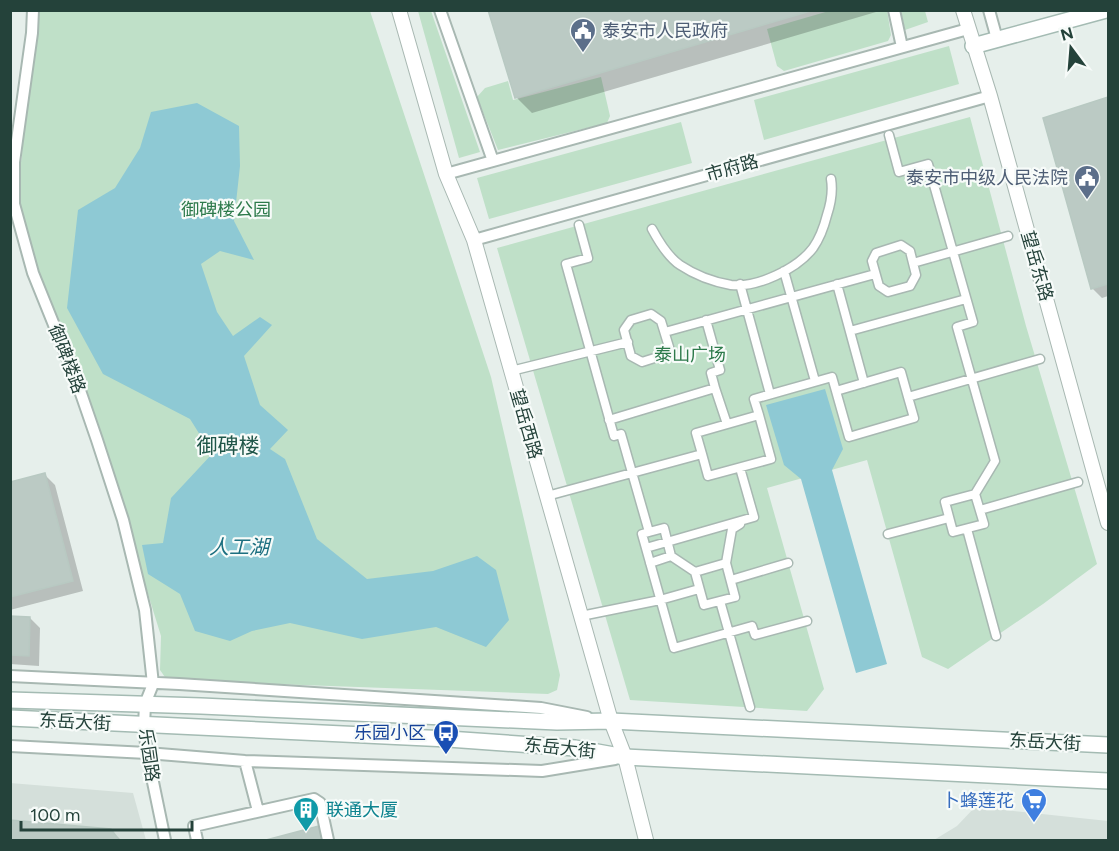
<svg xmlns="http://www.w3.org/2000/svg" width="1119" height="851" font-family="Figtree,'Noto Sans SC',sans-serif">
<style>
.built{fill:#d4dfda}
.green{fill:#bfe0c8}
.water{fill:#8ec9d4}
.shadow{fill:#0003}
.building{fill:#bbcac4;stroke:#b8c9c2;stroke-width:1.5}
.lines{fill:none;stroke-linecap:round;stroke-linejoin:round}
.pedestrian-casing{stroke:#a8b8b2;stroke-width:11}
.minor-casing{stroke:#a8b8b2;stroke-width:14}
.tertiary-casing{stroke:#a8b8b2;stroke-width:16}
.secondary-casing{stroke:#a4bbb3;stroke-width:18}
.pedestrian{stroke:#fff;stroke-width:8}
.minor{stroke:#fff;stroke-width:10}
.tertiary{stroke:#fff;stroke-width:14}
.secondary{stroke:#fff;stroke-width:15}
.labels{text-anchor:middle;stroke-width:4.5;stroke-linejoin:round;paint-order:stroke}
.service-label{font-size:18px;fill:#4e5e75;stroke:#f7fbf9;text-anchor:start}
.street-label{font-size:18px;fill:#24423a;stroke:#f7fbf9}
.park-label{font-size:18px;fill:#2d7a4b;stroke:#f7fbf9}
.transit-label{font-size:18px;fill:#164399;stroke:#f7fbf9;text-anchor:end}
.shop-label{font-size:18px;fill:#366cbe;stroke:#f7fbf9;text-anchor:end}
.culture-label{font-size:18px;fill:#0d838f;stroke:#f7fbf9;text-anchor:start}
.water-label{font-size:20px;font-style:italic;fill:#1c6f80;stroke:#f7fbf9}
.quarter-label{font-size:21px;fill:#1f5548;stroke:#f7fbf9}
</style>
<rect width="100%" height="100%" fill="#e6efeb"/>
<path class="built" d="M10 783 133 793 146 840H11Z
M975 807 1108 821V840H934L957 826Z"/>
<path class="green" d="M137 10V12L144 10 370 11 491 377 560 675 557 690 548 694 167 680 160 670 161 636 110 471 27 243 16 191 22 156 29 11Z
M887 10 891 35 888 41 784 71 777 66 767 29 829 11Z
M418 11H431L480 152 459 158Z
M901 11H925L928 22 905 30Z
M949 46 959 84 764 140 754 100Z
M601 77 610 116 607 123 498 150 477 97 485 88 508 81 513 100Z
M970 117 1026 326 1097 564 1043 604 948 669 922 657 867 460 767 488 824 689 807 711 630 700 497 248Z
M681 122 692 163 489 219 477 178Z"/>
<path class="water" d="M197 103 239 126 240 166 234 221 254 260 220 251 201 264 217 312 233 336 260 317 272 325 244 356 260 405 288 430 270 449 285 459 317 539 367 579 433 571 477 556 496 570 509 620 486 647 436 627 362 639 290 623 252 631 230 641 195 631 180 594 148 574 142 545 163 543 171 498 212 454 190 419 103 374 67 308 78 210 115 188 140 148 151 112Z
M825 389 843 449 832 470 887 664 856 673 801 479 784 465 766 405Z"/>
<path class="shadow" d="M490 10H875L876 12 532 113 517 98Z
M1108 99V296L1102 298 1092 288 1045 119Z
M45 475 55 485 83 591 10 610V483Z
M10 617 30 618 40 628 39 666 10 664Z
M10 822 110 830 121 840H10Z
M318 828 329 840H271Z"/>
<path class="building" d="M488 10H814L515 98Z
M1108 97V284L1091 289 1043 118Z
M45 473 73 581 10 597V482Z
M10 616 30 617 29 656 10 655Z
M10 820 111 829 119 840H10Z
M319 826 322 840H266Z"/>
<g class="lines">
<defs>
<path id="pedestrian" d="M889 135 899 172 928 164 973 322 957 327 995 461 975 494 945 502 953 532 984 524 975 494
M579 225 588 258 566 264 614 436 621 434 649 532 642 534 674 648 752 626 755 635 807 621
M652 229C659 242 668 257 680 265 695 275 714 282 731 285 757 288 797 269 813 248 820 238 824 227 827 215 831 203 833 191 831 179
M901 245 910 251 916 275 910 286 888 292 879 286 872 261 876 253Z
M913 263 1008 236
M784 271 815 381
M740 284 770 394
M837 284 864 383
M651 314 661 321 669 347 664 355 642 362 631 356 624 330 631 320Z
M706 320 720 370 711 373 715 388
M850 331 966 299
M665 332 875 274
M511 371 628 342
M836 391 849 437 914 418 908 397
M609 420 715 388 727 424
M702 454 708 476 771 459 759 415
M547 496 702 454 696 433 759 415 754 399 832 377 836 391 901 372 908 397 1040 359
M980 510 1078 482
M967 529 996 636
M649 532 664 528 671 556
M888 534 949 518
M646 548 754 517 740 468
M650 563 671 556 695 572
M726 563 735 597 704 605 695 572Z
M726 563 732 529 740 524
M731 580 788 563
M720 601 750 707
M581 616 660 600 699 589"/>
<path id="minor" d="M33 10 32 33 14 162V204L33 273 77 382 97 440 123 520 145 610 153 684 145 704 144 726 147 753 165 840
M440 10 493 161
M894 10 902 47
M989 10 997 39
M446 174 968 29
M474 240 990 96
M10 676 179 684 541 708 587 717
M10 746 147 753 245 761 542 771 615 759
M245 761 258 811
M197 840 194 826 314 799 320 803 328 840"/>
<path id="tertiary" d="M399 10 446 174 474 240 611 721 625 757 646 840
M963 10 990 96 1108 523"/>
<path id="secondary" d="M973 46 1106 10
M10 700 201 706 557 722 611 721 1108 745
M10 718 448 739 575 748 625 757 1108 781"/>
</defs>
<use href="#pedestrian" class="pedestrian-casing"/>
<use href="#minor" class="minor-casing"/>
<use href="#tertiary" class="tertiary-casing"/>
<use href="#secondary" class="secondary-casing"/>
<use href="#pedestrian" class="pedestrian"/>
<use href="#minor" class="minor"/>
<use href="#tertiary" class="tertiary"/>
<use href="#secondary" class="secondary"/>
</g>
<defs>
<symbol id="civic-pin" viewBox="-11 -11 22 30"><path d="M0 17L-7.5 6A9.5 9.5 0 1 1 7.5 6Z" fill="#5c6f8a" stroke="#f7fbf9"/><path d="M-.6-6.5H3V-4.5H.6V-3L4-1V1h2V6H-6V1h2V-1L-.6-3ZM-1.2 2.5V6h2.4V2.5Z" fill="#fff"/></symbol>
<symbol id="bus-pin" viewBox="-11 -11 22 30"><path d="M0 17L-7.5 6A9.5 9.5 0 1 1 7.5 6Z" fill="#1a4fb4" stroke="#f7fbf9"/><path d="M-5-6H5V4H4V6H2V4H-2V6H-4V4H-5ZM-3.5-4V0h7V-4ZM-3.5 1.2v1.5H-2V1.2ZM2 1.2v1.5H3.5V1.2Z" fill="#fff"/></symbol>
<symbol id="supermarket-pin" viewBox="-11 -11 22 30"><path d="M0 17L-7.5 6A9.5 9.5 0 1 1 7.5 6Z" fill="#3f7fe0" stroke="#f7fbf9"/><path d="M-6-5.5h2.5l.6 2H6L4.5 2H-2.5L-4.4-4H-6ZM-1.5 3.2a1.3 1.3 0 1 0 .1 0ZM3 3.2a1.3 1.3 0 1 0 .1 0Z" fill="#fff"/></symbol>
<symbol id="building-pin" viewBox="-11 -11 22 30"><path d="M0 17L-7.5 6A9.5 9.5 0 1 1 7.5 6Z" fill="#0f9aa8" stroke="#f7fbf9"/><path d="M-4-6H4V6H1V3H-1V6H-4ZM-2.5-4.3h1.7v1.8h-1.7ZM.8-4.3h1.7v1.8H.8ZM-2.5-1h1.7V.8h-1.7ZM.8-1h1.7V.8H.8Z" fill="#fff"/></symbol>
</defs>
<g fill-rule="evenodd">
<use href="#civic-pin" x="568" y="16" width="30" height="40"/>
<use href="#civic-pin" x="1072" y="163" width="30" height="40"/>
<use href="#bus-pin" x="431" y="718" width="30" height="40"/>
<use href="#supermarket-pin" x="1019" y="786" width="30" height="40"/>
<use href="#building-pin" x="291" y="795" width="30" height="40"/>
</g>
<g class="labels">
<g class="service-label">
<text x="602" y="37">泰安市人民政府</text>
<text x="1068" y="184" text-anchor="end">泰安市中级人民法院</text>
</g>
<g class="street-label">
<text transform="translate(732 168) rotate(-16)" y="6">市府路</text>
<text transform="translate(1037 266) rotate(74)" y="6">望岳东路</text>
<text transform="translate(67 359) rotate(69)" y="6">御碑楼路</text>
<text transform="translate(526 424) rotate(74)" y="6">望岳西路</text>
<text transform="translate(75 722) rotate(3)" y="6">东岳大街</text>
<text transform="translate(1045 742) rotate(3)" y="6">东岳大街</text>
<text transform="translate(560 748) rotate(6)" y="6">东岳大街</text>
<text transform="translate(149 755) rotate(82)" y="6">乐园路</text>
</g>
<g class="park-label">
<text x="226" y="216">御碑楼公园</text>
<text x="690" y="361">泰山广场</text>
</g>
<g class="transit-label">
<text x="426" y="739">乐园小区</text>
</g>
<g class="shop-label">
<text x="1014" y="807">卜蜂莲花</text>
</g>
<g class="culture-label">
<text x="326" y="816">联通大厦</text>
</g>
<g class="water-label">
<text x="239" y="554">人工湖</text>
</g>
<g class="quarter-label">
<text x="228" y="453">御碑楼</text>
</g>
</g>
<rect width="1119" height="851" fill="none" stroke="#24423a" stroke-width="24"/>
<g transform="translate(1071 48) rotate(344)" stroke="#f7fbf9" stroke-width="4.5" paint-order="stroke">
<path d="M0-4.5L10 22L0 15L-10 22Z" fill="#24423a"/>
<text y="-9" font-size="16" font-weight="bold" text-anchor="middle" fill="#24423a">N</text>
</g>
<path d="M21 821v9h171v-9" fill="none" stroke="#24423a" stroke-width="3"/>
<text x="30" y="821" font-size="18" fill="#24423a" stroke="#f7fbf9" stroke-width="4.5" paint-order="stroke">100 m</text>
</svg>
